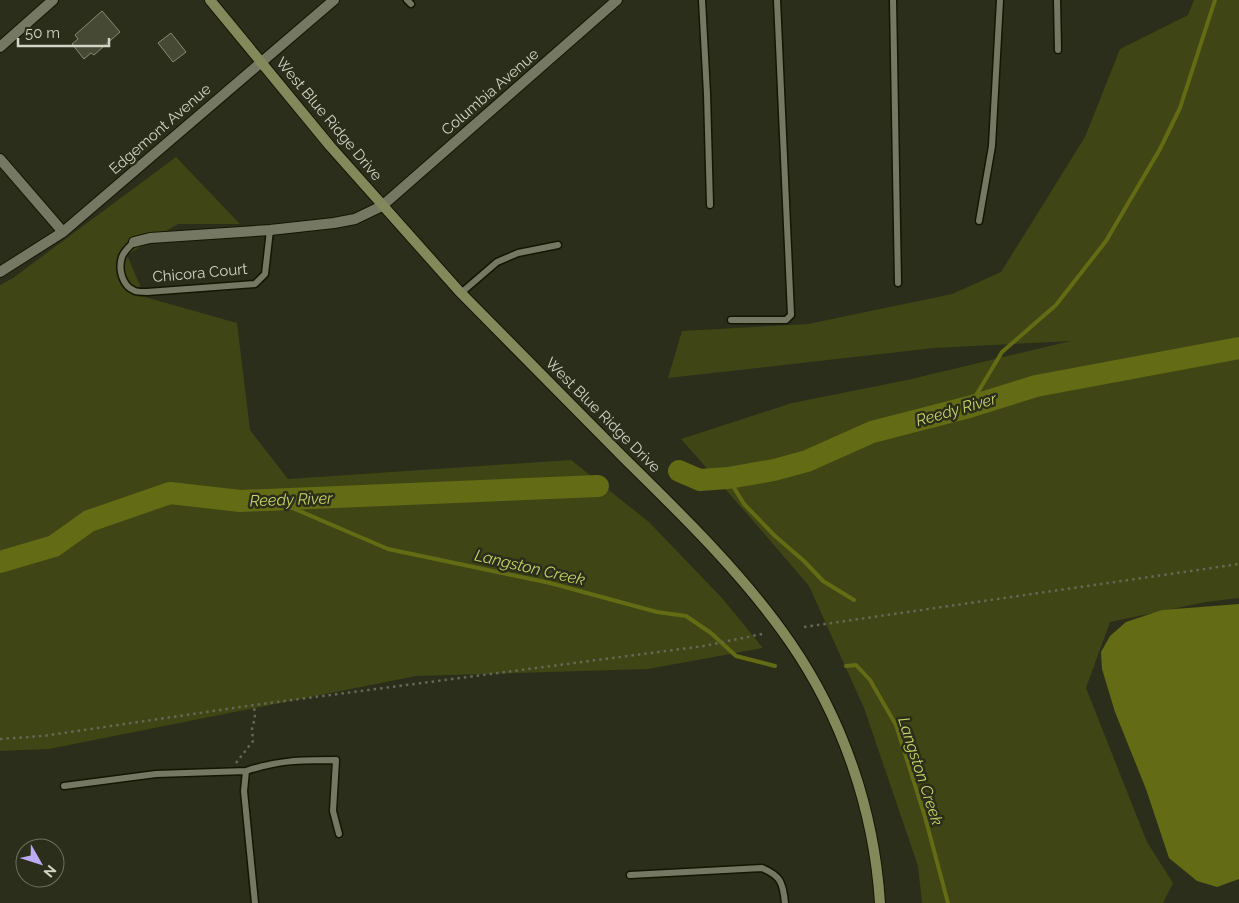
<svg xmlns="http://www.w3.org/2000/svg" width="1239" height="903" font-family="Raleway,sans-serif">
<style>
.green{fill:#3f4514}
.water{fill:#636b14}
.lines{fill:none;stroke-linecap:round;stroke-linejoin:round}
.stream{stroke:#636b14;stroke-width:4}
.river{stroke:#636b14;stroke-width:22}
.building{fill:#464934;stroke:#878b74}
.service-casing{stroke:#141604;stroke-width:9}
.minor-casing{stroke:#141604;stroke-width:12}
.secondary-casing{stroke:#141604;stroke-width:12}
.path{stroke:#666857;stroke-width:2.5;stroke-dasharray:2.5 4;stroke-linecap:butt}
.service{stroke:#757963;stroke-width:6}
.minor{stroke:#757963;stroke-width:10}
.secondary{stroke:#83895b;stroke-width:10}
.labels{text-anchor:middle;stroke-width:5;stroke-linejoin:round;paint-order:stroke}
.street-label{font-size:15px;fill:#d2d4c8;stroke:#2b2e1a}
.water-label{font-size:16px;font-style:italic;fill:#c7d566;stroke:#2b2e1a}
</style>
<rect width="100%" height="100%" fill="#2b2e1a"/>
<path class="green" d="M1194 0H1239V598L1206 602 1110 622 1086 688 1147 842 1173 883 1163 903H922L918 866 864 708 809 586 748 515 681 439 792 403 907 380 1071 341 934 348 668 378 682 331 808 324 952 294 1001 272 1085 137 1120 49 1188 15Z
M176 157 240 224H178L127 255 145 297 237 323 250 430 288 479 571 460 649 522 722 598 763 648 648 669 416 676 49 749 0 751V285L13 278Z"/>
<path class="water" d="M1239 604V879L1217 887 1197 881 1169 858 1146 789 1115 712 1102 669 1101 652 1110 636 1126 622 1162 610Z"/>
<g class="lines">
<path class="stream" d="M969 407 1002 352 1056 305 1106 241 1160 149 1180 108 1215 0
M728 478 744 504 775 536 804 561 823 581 854 600
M274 500 388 549 550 583 657 612 686 616 711 633 736 656 775 666
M846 666 856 665 870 680 896 725 925 817 948 903"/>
<path class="river" d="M679 471 700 480 728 478 774 470 807 461 872 432 969 407 1036 386 1239 348
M0 562 54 546 89 521 170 493 240 501 598 486"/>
</g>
<path class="building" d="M102 11 120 32 94 55 91 53 84 59 72 44 78 39 75 35Z
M171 33 186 52 173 62 158 43Z"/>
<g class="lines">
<defs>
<path id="service" d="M407 0 411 4
M702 0 707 94 710 205
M893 0 898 283
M1057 0 1058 50
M979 221 992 146 1000 0
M134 242C130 246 124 251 122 257 118 269 122 286 135 291 138 292 143 292 147 292L255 284 265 274 270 230
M461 293 497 262 518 253 558 245
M731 320H786L791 315 777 0
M64 786 156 774 246 771
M630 875 762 868C781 876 783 883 785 903
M255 903 244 791 246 771C280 760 300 760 336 760L333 811 339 834"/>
<path id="minor" d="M0 47 53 0
M0 159 63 232
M134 242 150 238 270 230 334 223 355 219 382 206 617 0
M0 272 63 232 334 0"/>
<path id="secondary" d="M210 0 330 146 459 291C514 346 568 402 623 457 681 514 744 575 790 642 843 719 874 810 880 903"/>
</defs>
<use href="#service" class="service-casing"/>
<use href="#minor" class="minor-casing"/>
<use href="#secondary" class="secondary-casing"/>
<path class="path" d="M804 627 1239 564
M0 739 43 736 254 705 704 646 762 634
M236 763 253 741 252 728 255 718 254 705"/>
<use href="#service" class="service"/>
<use href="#minor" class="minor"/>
<use href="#secondary" class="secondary"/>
</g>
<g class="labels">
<g class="street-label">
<text transform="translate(490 92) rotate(-41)" y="5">Columbia Avenue</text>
<text transform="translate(329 119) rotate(50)" y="5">West Blue Ridge Drive</text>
<text transform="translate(160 129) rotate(-41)" y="5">Edgemont Avenue</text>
<text transform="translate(200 273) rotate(-5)" y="5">Chicora Court</text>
<text transform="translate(603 415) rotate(45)" y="5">West Blue Ridge Drive</text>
</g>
<g class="water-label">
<text transform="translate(956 409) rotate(-16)" y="6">Reedy River</text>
<text transform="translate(291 499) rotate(-2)" y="6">Reedy River</text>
<text transform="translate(530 567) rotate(13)" y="6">Langston Creek</text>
<text transform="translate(921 771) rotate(72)" y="6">Langston Creek</text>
</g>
</g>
<g transform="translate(40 863) rotate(129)"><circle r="24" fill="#2b2e1a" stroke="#6e7060"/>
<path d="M0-4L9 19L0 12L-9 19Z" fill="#bcaaf5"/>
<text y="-8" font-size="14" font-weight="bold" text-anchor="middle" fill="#d2d4c8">N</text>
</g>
<path d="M18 38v8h91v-8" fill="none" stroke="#d2d4c8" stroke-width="2.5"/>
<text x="25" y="38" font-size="15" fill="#d2d4c8" stroke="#2b2e1a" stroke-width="4" paint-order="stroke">50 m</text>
</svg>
